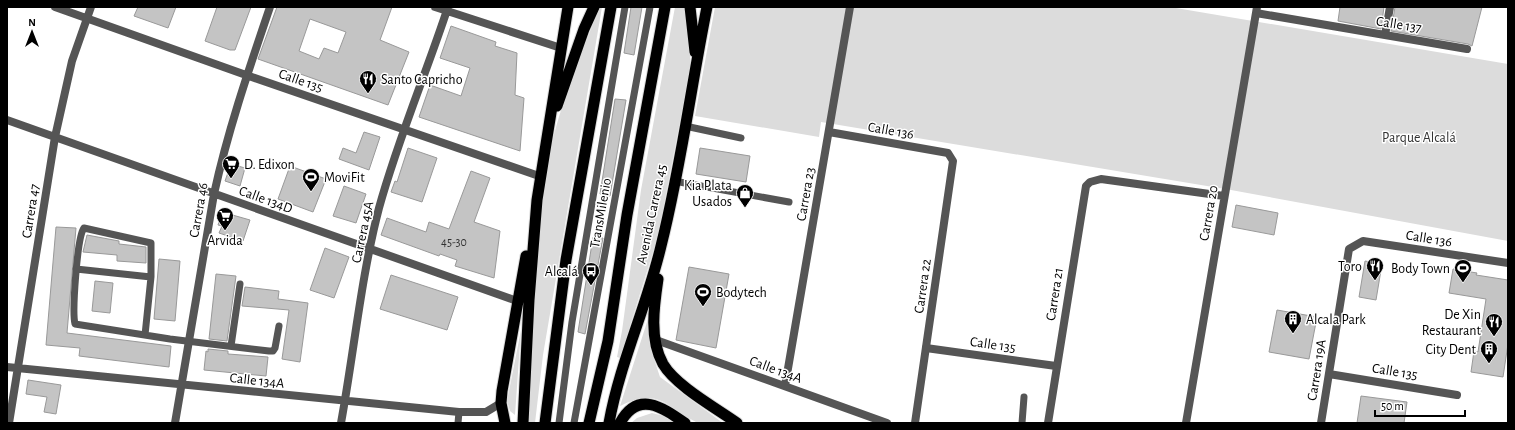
<svg xmlns="http://www.w3.org/2000/svg" width="1515" height="430" font-family="'Alegreya Sans',sans-serif">
<style>
.green{fill:#dcdcdc}
.building{fill:#c4c4c4;stroke:#999;fill-rule:evenodd}
.lines{fill:none;stroke-linecap:round;stroke-linejoin:round}
.trunk-casing{stroke:#dbdbdb;stroke-width:13}
.service{stroke:#555;stroke-width:7}
.pedestrian{stroke:#555;stroke-width:8}
.minor{stroke:#555;stroke-width:8}
.trunk{stroke:#000;stroke-width:11}
.labels{text-anchor:middle;stroke-width:3;stroke-linejoin:round;paint-order:stroke}
.number-label{font-size:12px;fill:#313131}
.street-label{font-size:14px;fill:#000;stroke:#fff}
.poi-label{font-size:14px;fill:#000;stroke:#fff;text-anchor:end}
.park-label{font-size:14px;fill:#333;stroke:#fff}
</style>
<rect width="100%" height="100%" fill="#fff"/>
<path class="green" d="M600 7H602L543 355 535 423H528C533 341 532 258 545 177 554 119 578 61 600 7Z
M675 7H684L690 43V66L686 90 658 236 620 358 617 357 622 331 641 190Z
M715 7H1170L1508 64V241L1231 190 821 122 819 137 695 116Z
M648 319 650 347 660 377 723 423C716 423 702 425 696 422 664 406 660 387 620 406Z
M521 330 515 415 510 411 507 401Z
M652 413 668 417 675 423H631L637 418Z"/>
<path class="building" d="M138 7H176L168 28 134 16Z
M217 7H251L235 50H230L205 41Z
M277 7H392L380 40 409 52 388 105 258 59ZM310 19 346 32 338 53 324 48 319 59 299 51Z
M631 7H642L634 55 624 53Z
M1340 7H1384L1381 29 1338 21Z
M1395 7H1482L1472 46 1468 44 1391 31Z
M451 26 496 42 495 46 517 53 515 95 524 98 520 151 419 117 430 85 461 96 470 68 440 58Z
M615 99 626 100 610 196 600 194Z
M364 132 380 137 369 170 339 159 343 148 356 153Z
M408 148 437 158 422 202 391 192 395 181 397 182Z
M700 148 750 156 746 182 696 174Z
M231 164 245 168 240 186 225 181Z
M290 166 326 179 313 212 278 199Z
M471 171 490 178 474 222 500 231 494 278 455 266 457 260 440 254 439 256 381 235 387 218 426 232 429 222 449 229Z
M344 186 366 194 356 223 333 216Z
M1236 205 1278 213 1274 235 1232 227Z
M222 212 250 220 243 241 219 233 222 226 218 225Z
M56 227 76 228 67 333 171 346 169 367 79 356 80 348 46 345Z
M87 235 119 241V244L146 247V263L117 261V255L83 252Z
M593 237 603 238 585 334 578 332Z
M325 248 349 257 334 298 310 290Z
M159 259 180 261 175 321 154 319Z
M1365 261 1382 264 1376 300 1359 297Z
M689 267 729 274 716 348 676 340Z
M1453 269 1477 273 1476 275 1508 280V344L1503 377 1471 372 1474 351 1478 352 1486 299 1449 293Z
M216 274 236 276 227 341 209 339Z
M391 275 458 297 447 330 380 309Z
M95 281 113 283 110 313 92 311Z
M245 287 279 291 278 299 308 303 300 362 282 359 289 310 242 306Z
M1277 310 1317 317 1309 359 1269 352Z
M208 349 228 351V354L268 357 266 376 204 370 206 351 208 352Z
M28 380 61 385 56 414 44 412 47 397 26 394Z
M1361 396 1407 402 1404 423H1357Z"/>
<g class="lines">
<defs>
<path id="trunk" d="M690 7 695 52
M557 106 584 29 594 7
M658 279C654 306 649 339 663 364 676 386 716 408 737 423
M505 423 501 403 502 391 526 256
M523 423 529 300 537 200 568 7
M545 423 566 260 611 7
M589 423 608 341 627 215 665 7
M609 423C620 362 647 306 661 246 681 167 691 86 707 7
M620 423C638 390 662 407 685 423"/>
</defs>
<use href="#trunk" class="trunk-casing"/>
<path class="service" d="M685 126 741 138
M674 181 789 202
M76 269 151 277
M145 335 151 277V243L84 228C77 237 72 312 75 324L170 339 269 351H273L275 348 279 326
M231 346 240 284
M458 423 459 412
M559 423 572 322 625 7
M574 423 650 7
M1022 423 1024 397"/>
<path class="pedestrian" d="M926 348 1056 366"/>
<path class="minor" d="M55 7 246 75 539 176
M435 7 561 48
M1256 13 1467 49
M1385 35 1390 7
M7 120 517 301
M829 132 948 153 953 161 915 423
M656 340 887 423
M7 367 459 412H486L501 403
M1329 374 1457 395
M785 386 850 7
M9 423 55 137 72 61 91 7
M175 423 214 194C228 130 249 69 270 7
M341 423C354 352 361 277 379 208 398 139 426 74 448 7
M1048 423 1086 186 1090 182 1101 179 1224 196
M1186 423 1257 7
M1321 423 1349 249 1363 241 1508 263"/>
<use href="#trunk" class="trunk"/>
</g>
<defs>
<symbol id="restaurant-pin" viewBox="-11 -11 22 30"><path d="M0 17L-7.5 6A9.5 9.5 0 1 1 7.5 6Z" fill="#000" stroke="#fff"/><path d="M-5-6h1v4h1v-4h1v4h1v-4h1v5L-1.5 .5V6h-2V.5L-5-1ZM5-6V6H3V1.5H1.5Q1.5-4 5-6Z" fill="#fff"/></symbol>
<symbol id="supermarket-pin" viewBox="-11 -11 22 30"><path d="M0 17L-7.5 6A9.5 9.5 0 1 1 7.5 6Z" fill="#000" stroke="#fff"/><path d="M-6-5.5h2.5l.6 2H6L4.5 2H-2.5L-4.4-4H-6ZM-1.5 3.2a1.3 1.3 0 1 0 .1 0ZM3 3.2a1.3 1.3 0 1 0 .1 0Z" fill="#fff"/></symbol>
<symbol id="stadium-pin" viewBox="-11 -11 22 30"><path d="M0 17L-7.5 6A9.5 9.5 0 1 1 7.5 6Z" fill="#000" stroke="#fff"/><path d="M0-5a6.5 5 0 1 0 0 10a6.5 5 0 1 0 0-10ZM-3.5-1.8h7v3.6h-7Z" fill="#fff"/></symbol>
<symbol id="shop-pin" viewBox="-11 -11 22 30"><path d="M0 17L-7.5 6A9.5 9.5 0 1 1 7.5 6Z" fill="#000" stroke="#fff"/><path d="M-5-2.5h2.3a2.7 3.5 0 0 1 5.4 0H5L5.5 6h-11ZM-1.5-2.5h3a1.5 2.3 0 0 0-3 0Z" fill="#fff"/></symbol>
<symbol id="bus-pin" viewBox="-11 -11 22 30"><path d="M0 17L-7.5 6A9.5 9.5 0 1 1 7.5 6Z" fill="#000" stroke="#fff"/><path d="M-5-6H5V4H4V6H2V4H-2V6H-4V4H-5ZM-3.5-4V0h7V-4ZM-3.5 1.2v1.5H-2V1.2ZM2 1.2v1.5H3.5V1.2Z" fill="#fff"/></symbol>
<symbol id="building-pin" viewBox="-11 -11 22 30"><path d="M0 17L-7.5 6A9.5 9.5 0 1 1 7.5 6Z" fill="#000" stroke="#fff"/><path d="M-4-6H4V6H1V3H-1V6H-4ZM-2.5-4.3h1.7v1.8h-1.7ZM.8-4.3h1.7v1.8H.8ZM-2.5-1h1.7V.8h-1.7ZM.8-1h1.7V.8H.8Z" fill="#fff"/></symbol>
</defs>
<g fill-rule="evenodd">
<use href="#restaurant-pin" x="358" y="69" width="20" height="27"/>
<use href="#supermarket-pin" x="221" y="154" width="20" height="27"/>
<use href="#stadium-pin" x="301" y="167" width="20" height="27"/>
<use href="#shop-pin" x="735" y="183" width="20" height="27"/>
<use href="#supermarket-pin" x="215" y="206" width="20" height="27"/>
<use href="#restaurant-pin" x="1365" y="256" width="20" height="27"/>
<use href="#stadium-pin" x="1453" y="258" width="20" height="27"/>
<use href="#bus-pin" x="581" y="261" width="20" height="27"/>
<use href="#stadium-pin" x="693" y="282" width="20" height="27"/>
<use href="#building-pin" x="1283" y="309" width="20" height="27"/>
<use href="#restaurant-pin" x="1484" y="312" width="20" height="27"/>
<use href="#building-pin" x="1479" y="339" width="20" height="27"/>
</g>
<g class="labels">
<g class="number-label">
<text x="454" y="246">45-30</text>
</g>
<g class="street-label">
<text transform="translate(1399 24) rotate(9)" y="5">Calle 137</text>
<text transform="translate(301 80) rotate(19)" y="5">Calle 135</text>
<text transform="translate(891 130) rotate(10)" y="5">Calle 136</text>
<text transform="translate(805 194) rotate(-80)" y="5">Carrera 23</text>
<text transform="translate(266 199) rotate(20)" y="5">Calle 134D</text>
<text transform="translate(198 210) rotate(-80)" y="5">Carrera 46</text>
<text transform="translate(30 211) rotate(-81)" y="5">Carrera 47</text>
<text transform="translate(600 213) rotate(-80)" y="5">TransMilenio</text>
<text transform="translate(1208 213) rotate(-80)" y="5">Carrera 20</text>
<text transform="translate(651 214) rotate(-78)" y="5">Avenida Carrera 45</text>
<text transform="translate(362 232) rotate(-78)" y="5">Carrera 45A</text>
<text transform="translate(1429 238) rotate(9)" y="5">Calle 136</text>
<text transform="translate(922 286) rotate(-82)" y="5">Carrera 22</text>
<text transform="translate(1054 294) rotate(-81)" y="5">Carrera 21</text>
<text transform="translate(993 344) rotate(8)" y="5">Calle 135</text>
<text transform="translate(776 369) rotate(20)" y="5">Calle 134A</text>
<text transform="translate(1316 370) rotate(-81)" y="5">Carrera 19A</text>
<text transform="translate(1395 371) rotate(9)" y="5">Calle 135</text>
<text transform="translate(257 380) rotate(6)" y="5">Calle 134A</text>
</g>
<g class="poi-label">
<text x="381" y="84" text-anchor="start">Santo Capricho</text>
<text x="244" y="169" text-anchor="start">D. Edixon</text>
<text x="324" y="182" text-anchor="start">MoviFit</text>
<text x="732" y="190">Kia Plata<tspan x="732" dy="16">Usados</tspan></text>
<text x="225" y="245" text-anchor="middle">Arvida</text>
<text x="1362" y="271">Toro</text>
<text x="1450" y="273">Body Town</text>
<text x="578" y="276">Alcalá</text>
<text x="716" y="297" text-anchor="start">Bodytech</text>
<text x="1481" y="319">De Xin<tspan x="1481" dy="16">Restaurant</tspan></text>
<text x="1306" y="324" text-anchor="start">Alcala Park</text>
<text x="1476" y="354">City Dent</text>
</g>
<g class="park-label">
<text x="1419" y="142">Parque Alcalá</text>
</g>
</g>
<rect width="1515" height="430" fill="none" stroke="#000000" stroke-width="16"/>
<g transform="translate(32 32)" stroke="#ffffff" stroke-width="3" paint-order="stroke">
<path d="M0-3L7 15L0 10L-7 15Z" fill="#000000"/>
<text y="-6" font-size="11" font-weight="bold" text-anchor="middle" fill="#000000">N</text>
</g>
<path d="M1375 410v6h90v-6" fill="none" stroke="#000000" stroke-width="2"/>
<text x="1381" y="410" font-size="12" fill="#000000" stroke="#ffffff" stroke-width="3" paint-order="stroke">50 m</text>
</svg>
